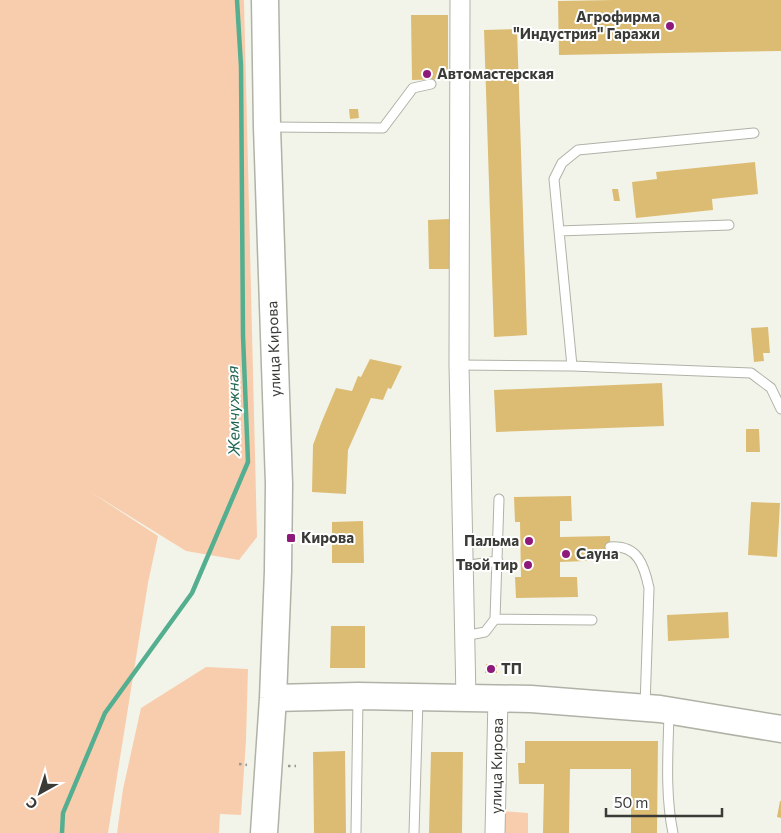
<svg xmlns="http://www.w3.org/2000/svg" width="781" height="833" font-family="Commissioner,sans-serif">
<style>
.green{fill:#f8cdad}
.lines{fill:none;stroke-linecap:round;stroke-linejoin:round}
.stream{stroke:#54ae90;stroke-width:4.5}
.building{fill:#dcbc73}
.lane-casing{stroke:#b0b2a7;stroke-width:11}
.street-casing{stroke:#b0b2a7;stroke-width:21}
.secondary-casing{stroke:#b0b2a7;stroke-width:29}
.path{stroke:#989891;stroke-width:2.5;stroke-dasharray:2.5 4;stroke-linecap:butt}
.lane{stroke:#fff;stroke-width:9}
.street{stroke:#fff;stroke-width:19}
.secondary{stroke:#fff;stroke-width:26}
.poi-dot{fill:#8d197b;stroke:#fff;stroke-width:2}
.labels{text-anchor:middle;stroke-width:4;stroke-linejoin:round;paint-order:stroke}
.poi-label{font-size:15px;font-weight:bold;fill:#3a3a36;stroke:#fff;text-anchor:start}
.street-label{font-size:15px;fill:#3a3a36;stroke:#fff}
.water-label{font-size:16px;font-style:italic;fill:#206550;stroke:#fff}
</style>
<rect width="100%" height="100%" fill="#f3f4e9"/>
<path class="green" d="M0 0H244L257 537 239 560 186 551 89 491 158 536 148 583 108 833H0Z
M206 667 248 669 246 740 241 815 220 814 219 833H117L123 789 141 708Z
M499 811 528 813V833H499Z"/>
<g class="lines">
<path class="stream" d="M62 833 63 813 105 713 192 593 248 462 243 336 241 66 237 0"/>
</g>
<path class="building" d="M614 0H781V51L559 55 558 1Z
M411 15H448V79L412 80Z
M517 29 527 335 494 337 484 30Z
M349 109H358L359 118 350 119Z
M755 162 758 194 712 199 713 210 636 218 632 182 657 179 656 172Z
M612 189H618L620 201H614Z
M450 219V269H429L428 220Z
M768 327 770 353H763L764 361 754 362 751 328Z
M370 359 402 366 391 389 388 388 383 400 371 398 348 450 346 494 312 492 313 445 322 421 336 388 352 391 358 376 361 377Z
M662 383 664 426 496 432 494 390Z
M746 429H759L760 452H746Z
M571 496 572 521H560V537L610 536 611 560 560 562V577H577L578 597 516 598 515 577H521L520 522H515L514 497Z
M751 502 780 503 777 557 748 555Z
M363 521 364 563H332V522Z
M728 612 729 638 668 641 667 615Z
M331 626H365V668H330Z
M486 664 497 665V673H485Z
M525 741H658L657 833H631V769H570L569 833H543L544 784H519L518 763H525Z
M345 751 346 833H314L313 752Z
M431 752H463L462 833H429Z
M780 801H781V818L777 817Z"/>
<g class="lines">
<defs>
<path id="lane" d="M270 127 383 128 413 88 431 84
M559 231 729 225
M459 365 572 366 751 373 771 388 781 409
M572 366 554 179 562 163 578 150 754 133
M610 547C638 545 644 565 649 588L645 706
M463 566 498 561
M495 619 592 620
M464 636 485 632 495 619 499 499
M669 714C668 752 665 795 673 833
M356 833 358 699
M414 833 418 699"/>
<path id="street" d="M460 0 459 365 466 698
M495 833 498 698"/>
<path id="secondary" d="M273 698 358 696 531 699 660 709 781 729
M264 833 273 698 278 571 279 484 267 127 265 0"/>
</defs>
<use href="#lane" class="lane-casing"/>
<use href="#street" class="street-casing"/>
<use href="#secondary" class="secondary-casing"/>
<path class="path" d="M239 764 247 765
M288 766H296"/>
<use href="#lane" class="lane"/>
<use href="#street" class="street"/>
<use href="#secondary" class="secondary"/>
</g>
<g class="poi-dot">
<circle cx="670" cy="26" r="5"/>
<circle cx="427" cy="74" r="5"/>
<rect x="286" y="533" width="10" height="10" rx="2.5"/>
<circle cx="529" cy="541" r="5"/>
<circle cx="566" cy="554" r="5"/>
<circle cx="528" cy="565" r="5"/>
<circle cx="491" cy="669" r="5"/>
</g>
<g class="labels">
<g class="poi-label">
<text x="660" y="22" text-anchor="end">Агрофирма<tspan x="660" dy="17">"Индустрия" Гаражи</tspan></text>
<text x="437" y="79">Автомастерская</text>
<text x="301" y="543">Кирова</text>
<text x="519" y="546" text-anchor="end">Пальма</text>
<text x="576" y="559">Сауна</text>
<text x="518" y="570" text-anchor="end">Твой тир</text>
<text x="501" y="674">ТП</text>
</g>
<g class="street-label">
<text transform="translate(274 349) rotate(-92)" y="5">улица Кирова</text>
<text transform="translate(497 766) rotate(-89)" y="5">улица Кирова</text>
</g>
<g class="water-label">
<text transform="translate(233 411) rotate(-91)" y="6">Жемчужная</text>
</g>
</g>
<g transform="translate(40 793) rotate(219)" stroke="#ffffff" stroke-width="4" paint-order="stroke">
<path d="M0-4L9 19L0 12L-9 19Z" fill="#3a3a36"/>
<text y="-8" font-size="14" font-weight="bold" text-anchor="middle" fill="#3a3a36">С</text>
</g>
<path d="M606 808v8h116v-8" fill="none" stroke="#3a3a36" stroke-width="2.5"/>
<text x="614" y="808" font-size="15" fill="#3a3a36" stroke="#ffffff" stroke-width="4" paint-order="stroke">50 m</text>
</svg>
